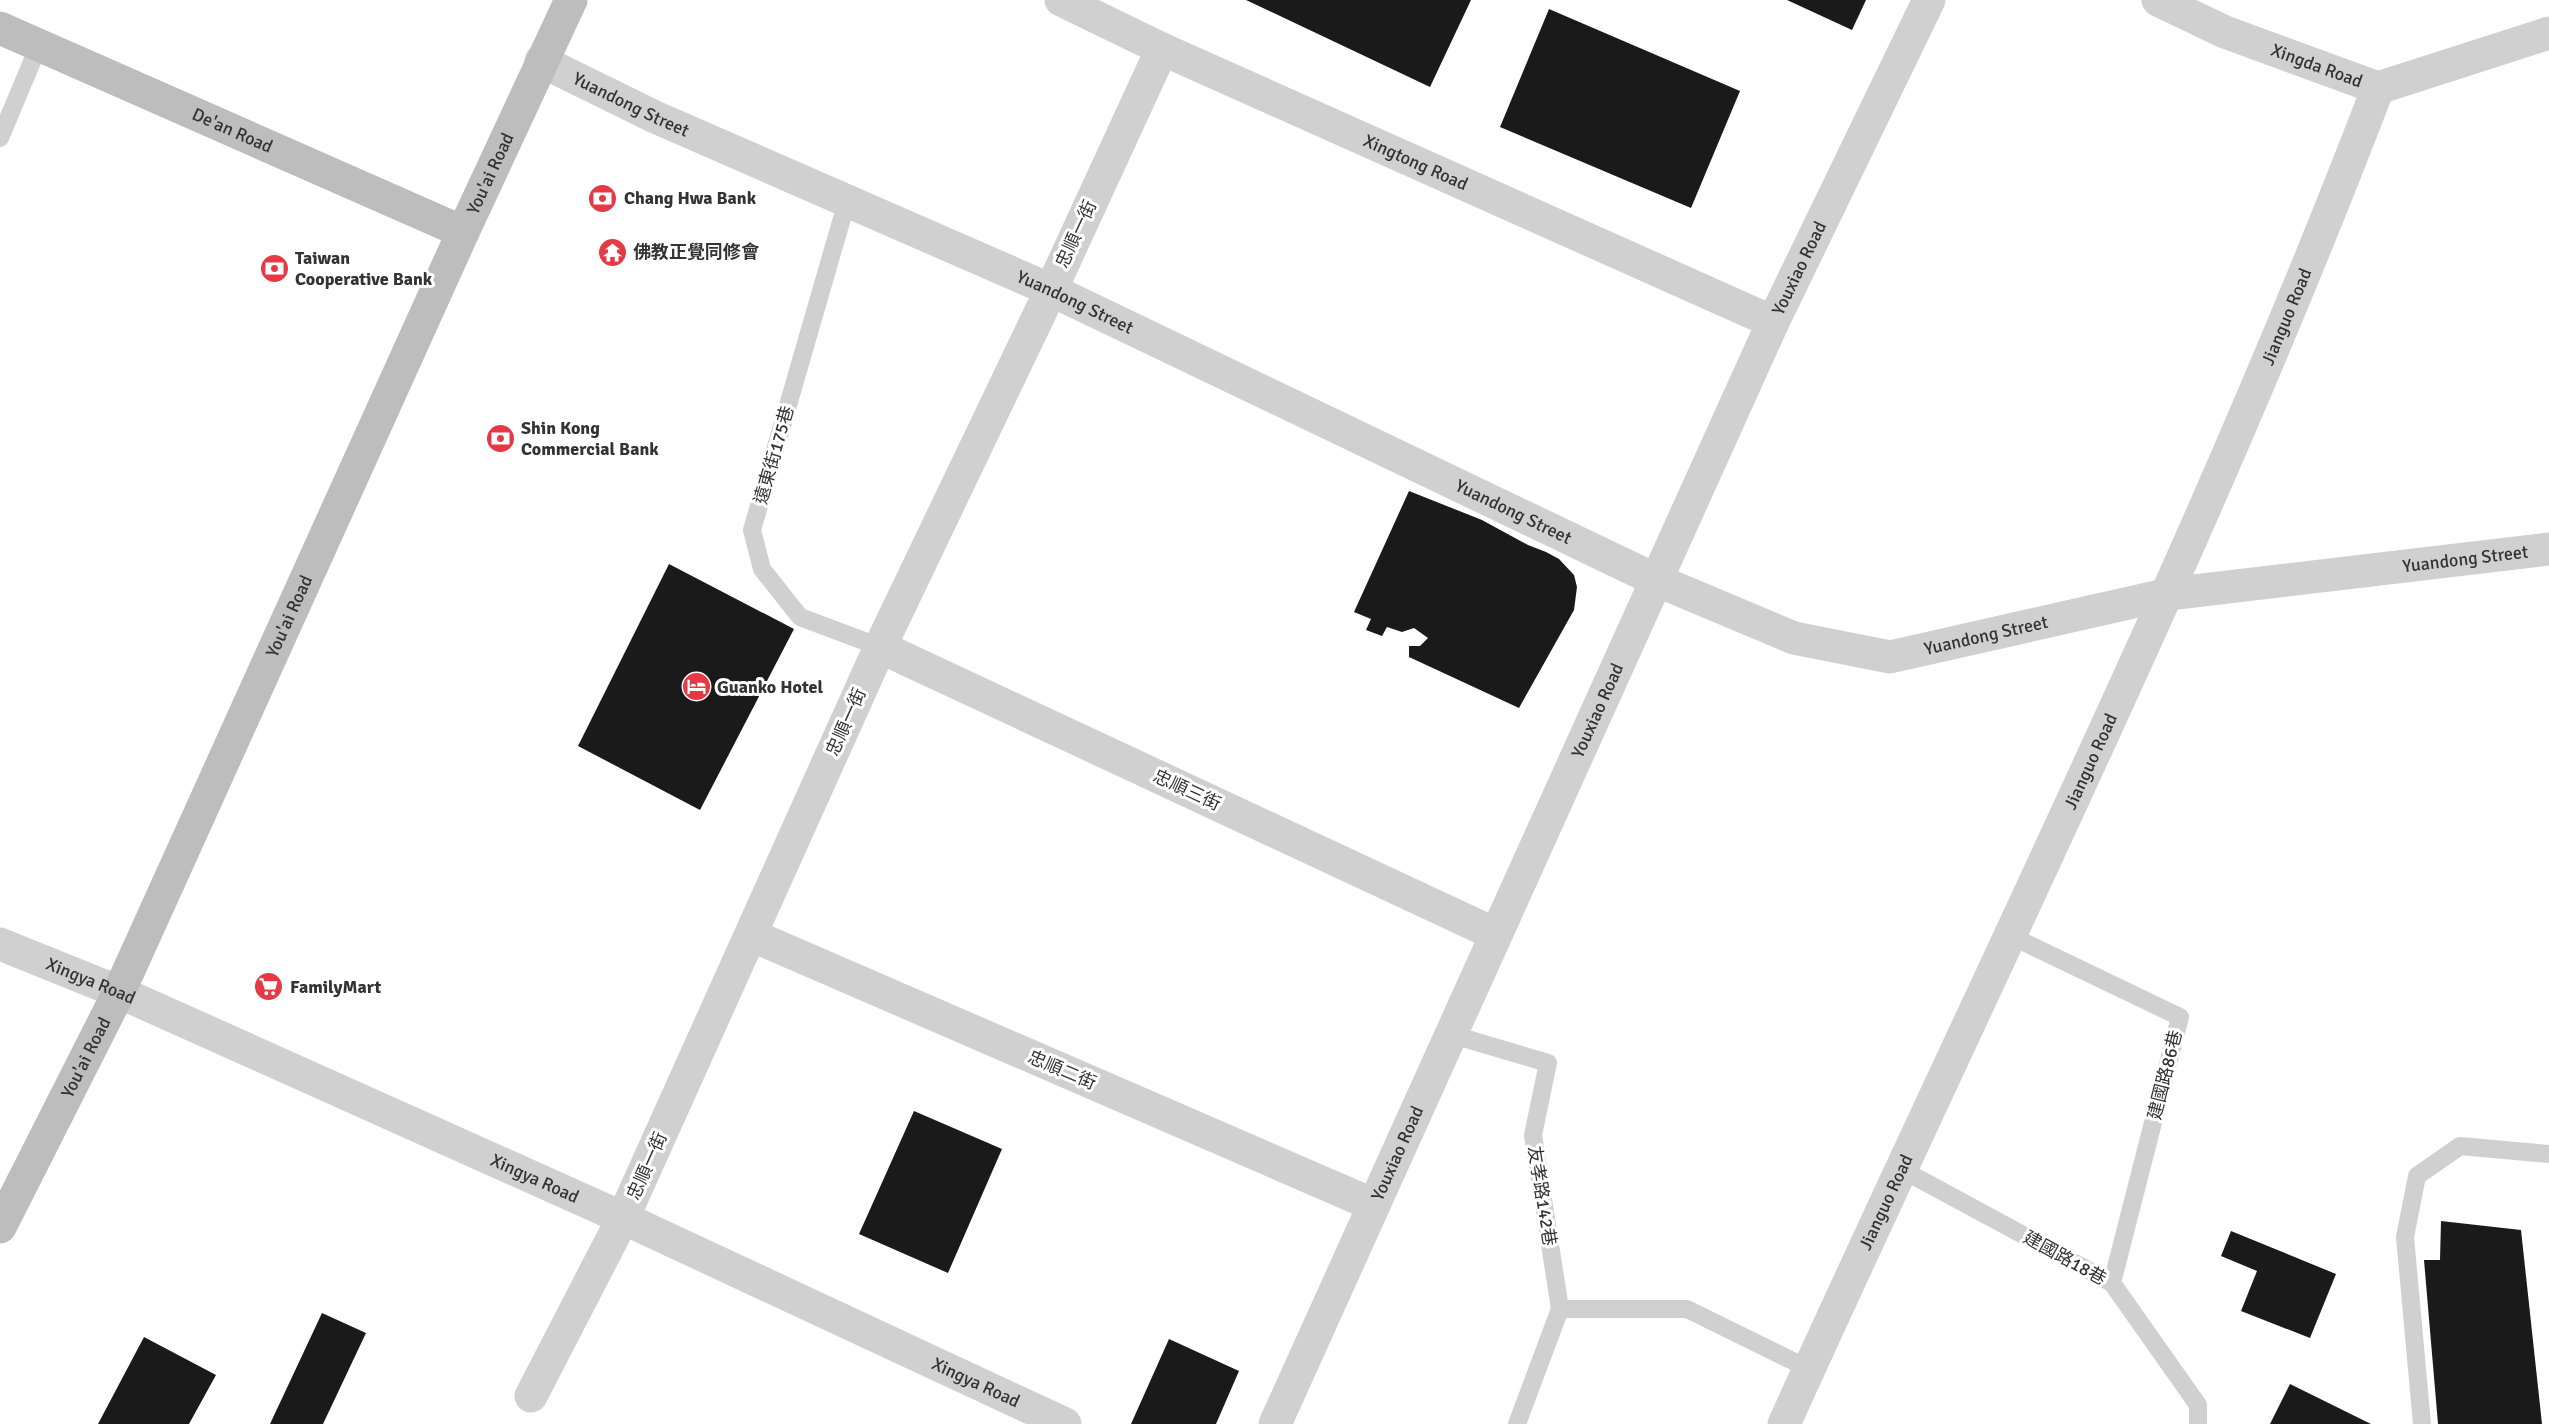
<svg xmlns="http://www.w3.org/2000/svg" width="2549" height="1424" font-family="Signika,'Noto Sans TC',sans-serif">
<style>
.building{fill:#1a1a1a}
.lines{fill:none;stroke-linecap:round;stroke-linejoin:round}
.lane{stroke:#d0d0d0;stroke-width:18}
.street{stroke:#d0d0d0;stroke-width:33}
.secondary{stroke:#bdbdbd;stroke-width:33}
.labels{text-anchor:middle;stroke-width:6;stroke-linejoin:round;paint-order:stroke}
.street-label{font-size:18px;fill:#333;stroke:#fff}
.poi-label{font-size:18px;font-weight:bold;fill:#333;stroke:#fff;text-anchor:start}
</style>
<rect width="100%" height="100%" fill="#fff"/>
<path class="building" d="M1246 0H1471L1430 87Z
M1787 0H1866L1852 30Z
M1549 9 1740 91 1691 208 1500 127Z
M1409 491 1482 520 1528 545 1546 552 1559 559 1574 575 1577 587 1574 610 1519 708 1409 657V646H1420L1428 638 1414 628 1402 632 1387 627 1382 636 1366 630 1371 619 1354 612Z
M669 564 794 629 700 810 578 746Z
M914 1111 1002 1149 948 1273 859 1234Z
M2441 1221 2521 1230 2542 1424H2438L2424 1260H2440Z
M2231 1231 2336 1274 2310 1338 2241 1311 2257 1271 2221 1256Z
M322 1313 366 1333 323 1424H270Z
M144 1337 216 1375 189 1424H98Z
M1169 1339 1239 1371 1216 1424H1131Z
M2290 1384 2371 1424H2270Z"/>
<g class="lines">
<path class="lane" d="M0 138 39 45
M847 201 752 530 762 569 800 617 880 647
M2009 935 2180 1017 2112 1283
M1450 1034 1548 1063 1533 1135 1560 1309 1517 1424
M1901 1169 2112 1283 2198 1405V1424
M1560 1309H1687L1809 1369
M2422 1424 2405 1237 2417 1176 2460 1146 2549 1154"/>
<g class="street">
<path id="s1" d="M1061 0 1162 49 1773 322"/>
<path id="s2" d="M2158 0 2225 32 2378 88 2549 33"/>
<path id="s3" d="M541 61 655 117 1051 290 1656 580 1794 638 1890 657 2169 594 2549 549"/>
<path d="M880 647 1495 934"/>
<path d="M751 935 1374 1205"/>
<path id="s4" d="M0 944 119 992 623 1218 1065 1424"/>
<path d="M531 1396 623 1218 880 647 1051 290 1162 49"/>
<path id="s5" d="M1275 1424 1773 322 1929 0"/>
<path id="s6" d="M1784 1424C1985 980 2204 544 2378 88"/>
</g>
<g class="secondary">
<path id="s7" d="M0 28 463 232"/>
<path id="s8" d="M0 1227 119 992 463 232 571 0"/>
</g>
</g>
<defs>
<symbol id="bank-disc" viewBox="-11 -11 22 22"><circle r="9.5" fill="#e63946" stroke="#fff"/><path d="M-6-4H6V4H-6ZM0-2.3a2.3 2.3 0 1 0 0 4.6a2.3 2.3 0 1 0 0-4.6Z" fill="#fff"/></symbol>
<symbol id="temple-disc" viewBox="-11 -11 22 22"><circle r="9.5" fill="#e63946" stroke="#fff"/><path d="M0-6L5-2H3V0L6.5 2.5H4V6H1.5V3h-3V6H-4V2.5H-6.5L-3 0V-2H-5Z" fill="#fff"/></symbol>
<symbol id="hotel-disc" viewBox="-11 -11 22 22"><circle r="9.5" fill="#e63946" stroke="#fff"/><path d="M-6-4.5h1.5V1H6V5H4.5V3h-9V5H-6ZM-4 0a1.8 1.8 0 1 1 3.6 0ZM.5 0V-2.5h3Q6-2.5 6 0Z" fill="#fff"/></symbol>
<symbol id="supermarket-disc" viewBox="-11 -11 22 22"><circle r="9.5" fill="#e63946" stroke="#fff"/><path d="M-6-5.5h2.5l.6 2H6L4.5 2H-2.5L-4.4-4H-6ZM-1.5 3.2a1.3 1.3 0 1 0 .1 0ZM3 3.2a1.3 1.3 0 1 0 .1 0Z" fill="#fff"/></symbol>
</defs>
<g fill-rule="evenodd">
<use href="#bank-disc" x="586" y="182" width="33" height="33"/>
<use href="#temple-disc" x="596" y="236" width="33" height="33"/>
<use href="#bank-disc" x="258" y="252" width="33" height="33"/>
<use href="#bank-disc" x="484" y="422" width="33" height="33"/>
<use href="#hotel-disc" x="680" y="670" width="33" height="33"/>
<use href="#supermarket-disc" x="252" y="970" width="33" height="33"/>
</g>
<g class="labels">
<g class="street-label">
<text dy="6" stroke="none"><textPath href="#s2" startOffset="172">Xingda Road</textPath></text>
<text dy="6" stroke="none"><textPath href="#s3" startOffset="100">Yuandong Street</textPath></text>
<text dy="6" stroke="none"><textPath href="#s7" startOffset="254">De'an Road</textPath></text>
<text dy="6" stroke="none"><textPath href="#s1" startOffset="390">Xingtong Road</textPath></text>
<text dy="6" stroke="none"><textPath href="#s8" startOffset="1162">You'ai Road</textPath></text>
<text transform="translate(1076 234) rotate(-65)" y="6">忠順一街</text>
<text dy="6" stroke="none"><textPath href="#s5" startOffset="1269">Youxiao Road</textPath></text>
<text dy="6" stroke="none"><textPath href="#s3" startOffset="586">Yuandong Street</textPath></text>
<text dy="6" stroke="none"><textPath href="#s6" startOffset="1216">Jianguo Road</textPath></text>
<text transform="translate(774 455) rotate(-74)" y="6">遠東街175巷</text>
<text dy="6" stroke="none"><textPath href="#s3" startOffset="1072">Yuandong Street</textPath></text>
<text dy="6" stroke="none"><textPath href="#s3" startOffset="2062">Yuandong Street</textPath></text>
<text dy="6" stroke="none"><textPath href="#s8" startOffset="676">You'ai Road</textPath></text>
<text dy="6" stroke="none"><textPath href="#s3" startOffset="1576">Yuandong Street</textPath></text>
<text dy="6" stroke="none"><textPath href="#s5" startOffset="783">Youxiao Road</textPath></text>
<text transform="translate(846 722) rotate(-66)" y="6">忠順一街</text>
<text dy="6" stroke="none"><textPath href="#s6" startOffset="730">Jianguo Road</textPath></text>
<text transform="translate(1187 790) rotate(25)" y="6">忠順三街</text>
<text dy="6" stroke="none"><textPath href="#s4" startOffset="98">Xingya Road</textPath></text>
<text dy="6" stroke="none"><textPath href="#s8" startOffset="190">You'ai Road</textPath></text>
<text transform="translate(1062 1070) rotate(23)" y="6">忠順二街</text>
<text transform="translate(2165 1075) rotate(-76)" y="6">建國路86巷</text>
<text dy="6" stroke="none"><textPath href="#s5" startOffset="297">Youxiao Road</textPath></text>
<text transform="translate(647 1166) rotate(-66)" y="6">忠順一街</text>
<text dy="6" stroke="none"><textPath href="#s4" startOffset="584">Xingya Road</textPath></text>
<text transform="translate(1542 1196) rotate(81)" y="6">友孝路142巷</text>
<text dy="6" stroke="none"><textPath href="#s6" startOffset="244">Jianguo Road</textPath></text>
<text transform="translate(2065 1258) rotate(29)" y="6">建國路18巷</text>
<text dy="6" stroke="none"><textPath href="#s4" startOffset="1070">Xingya Road</textPath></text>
</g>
<g class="poi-label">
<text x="624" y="204">Chang Hwa Bank</text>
<text x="633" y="258">佛教正覺同修會</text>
<text x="295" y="264">Taiwan<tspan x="295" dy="21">Cooperative Bank</tspan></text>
<text x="521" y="434">Shin Kong<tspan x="521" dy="21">Commercial Bank</tspan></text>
<text x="717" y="693">Guanko Hotel</text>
<text x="290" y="993">FamilyMart</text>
</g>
</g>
</svg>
